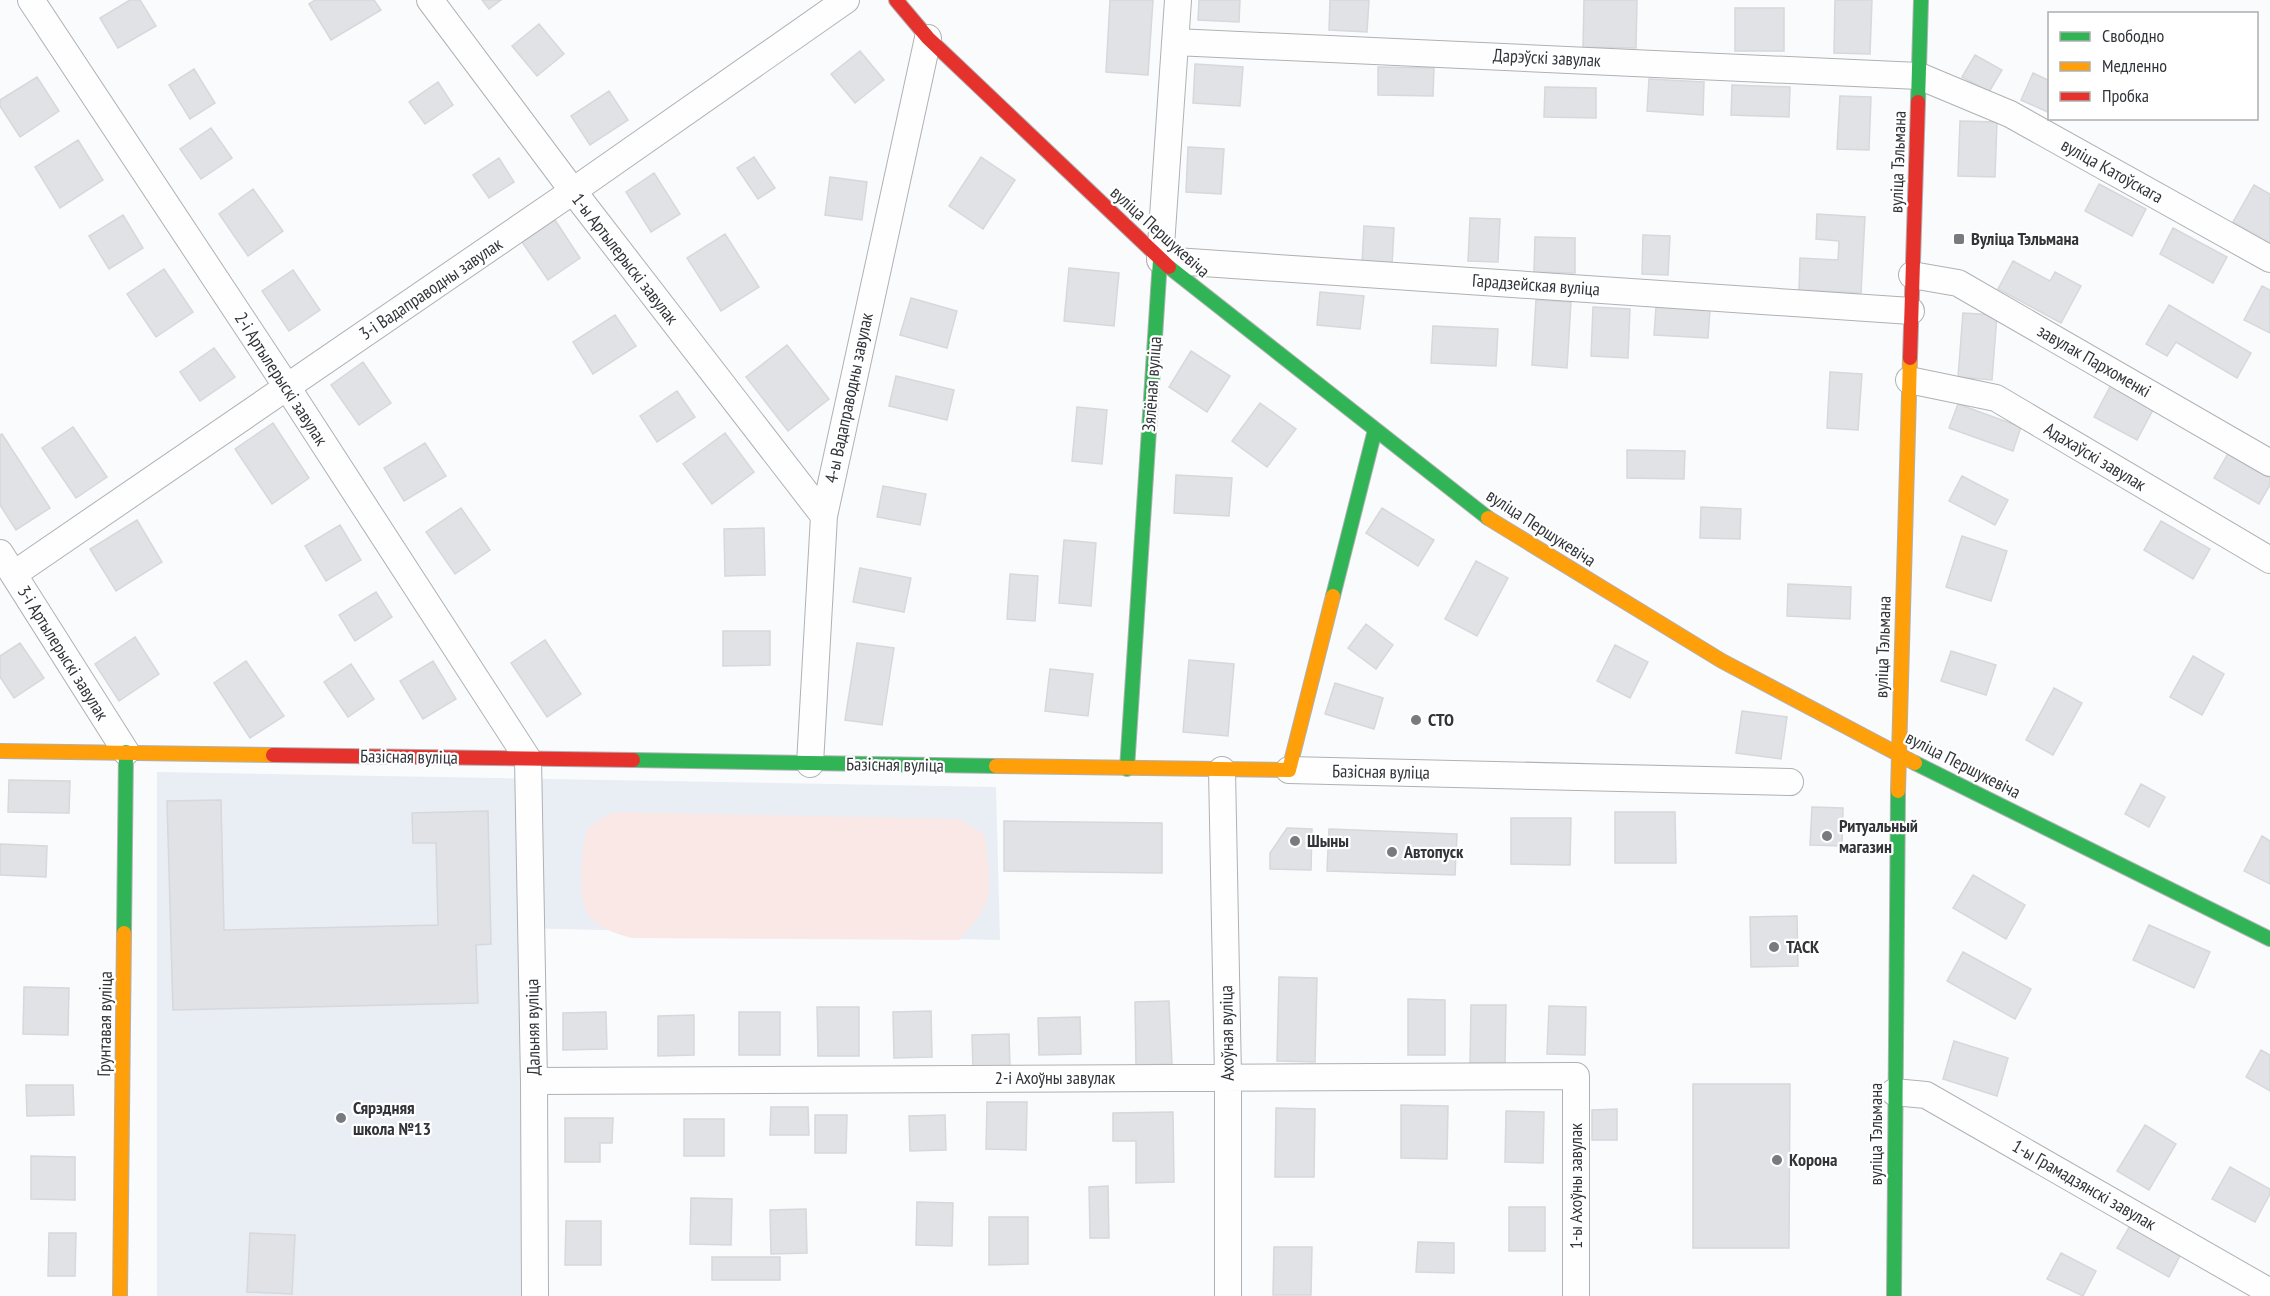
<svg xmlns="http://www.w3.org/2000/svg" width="2270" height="1296" font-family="'PT Sans Narrow',sans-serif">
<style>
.built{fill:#e9eef5}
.green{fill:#fae8e6}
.building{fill:#e0e2e5;stroke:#d6d8db;stroke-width:1.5}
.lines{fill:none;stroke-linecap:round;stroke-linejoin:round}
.street-casing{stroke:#afb1b4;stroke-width:28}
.fast-casing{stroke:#afb1b4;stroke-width:16}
.slow-casing{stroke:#afb1b4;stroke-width:16}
.jam-casing{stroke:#afb1b4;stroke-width:16}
.street{stroke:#fefeff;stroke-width:26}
.fast{stroke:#30b455;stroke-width:14}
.slow{stroke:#ff9f0a;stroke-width:14}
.jam{stroke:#e5322d;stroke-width:14}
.poi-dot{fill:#777a7e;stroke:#fff;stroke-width:2}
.labels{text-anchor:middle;stroke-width:4.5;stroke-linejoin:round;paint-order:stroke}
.street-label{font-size:18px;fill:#31353a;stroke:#fff}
.poi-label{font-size:18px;font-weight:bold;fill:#31353a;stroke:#fff;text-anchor:start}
</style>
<rect width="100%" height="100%" fill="#fafbfd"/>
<path class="built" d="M157 772 996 787 1000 940 521 928 528 1296H157Z"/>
<path class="green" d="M613 812 959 819 984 834C987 854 992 876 988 896 985 913 969 928 959 940L631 938C618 934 604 930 593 920 574 902 582 852 587 828Z"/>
<path class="building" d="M130 0H140L156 26 118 48 100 18Z
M315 0H374L381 10 331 40 309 4Z
M482 0H501L489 9Z
M1110 0H1153L1148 75 1106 72Z
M1199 0H1240L1239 22 1198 20Z
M1330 0H1369L1367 32 1329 30Z
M1584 0H1637L1636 48 1583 47Z
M1835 0H1872L1870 54 1834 53Z
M1735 8H1784V51H1735Z
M539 24 564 54 537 76 512 46Z
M860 51 884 80 855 103 831 74Z
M1975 55 2002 70 1989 92 1962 77Z
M1195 64 1243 67 1240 106 1193 103Z
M1378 67 1434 68 1433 96 1378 95Z
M194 69 215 103 190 119 169 85Z
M2033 73 2050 81V113L2021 100Z
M37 77 59 111 20 137 0 106V100Z
M1649 79 1704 82 1703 115 1647 111Z
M438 82 453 105 425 124 409 102Z
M1732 85 1790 87 1789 117 1731 115Z
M1545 87 1596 88V118L1544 117Z
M609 91 628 120 590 145 571 116Z
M1840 96 1871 97 1869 150 1837 149Z
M1960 121 1997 122 1995 177 1958 176Z
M211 128 232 158 201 179 180 149Z
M78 140 103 180 60 208 35 167Z
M1188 147 1224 149 1221 194 1186 192Z
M754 157 775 188 758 199 737 168Z
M981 157 1015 180 983 229 949 206Z
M499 158 514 182 489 198 473 175Z
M654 173 680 214 651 232 626 192Z
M830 177 867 182 862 220 825 215Z
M2099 184 2146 209 2132 236 2085 211Z
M2254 185 2270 194V243L2233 222Z
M253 189 283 231 248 256 219 214Z
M1817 214 1865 217 1861 293 1799 290 1800 258 1838 260 1839 241 1816 239Z
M123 215 143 248 109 269 89 236Z
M1470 218 1500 219 1498 262 1468 261Z
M555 220 580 258 548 280 522 242Z
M1364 226 1394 228 1392 266 1362 264Z
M2173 228 2227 257 2213 283 2160 254Z
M725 234 759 287 721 311 687 258Z
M1643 235 1670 236 1668 275 1642 274Z
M1535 237 1575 238V273L1534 272Z
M2013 261 2050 281 2055 272 2081 286 2061 323 1998 289Z
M1069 268 1119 273 1114 326 1064 321Z
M164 269 193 312 156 337 127 294Z
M293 270 320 310 289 331 262 291Z
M2262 286 2270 290V333L2244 320Z
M1320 292 1364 296 1360 329 1317 325Z
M911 298 957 311 947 348 900 335Z
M1536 300 1571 302 1567 368 1532 365Z
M2169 305 2251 353 2237 378 2176 342 2167 356 2146 344Z
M1593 307 1630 309 1628 358 1591 356Z
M1656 307 1710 310 1708 338 1654 335Z
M1963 313 1997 315 1992 380 1958 377Z
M615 315 636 346 593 374 573 342Z
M1433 326 1498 329 1496 366 1431 363Z
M787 345 829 399 788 431 746 377Z
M214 348 235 377 200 401 180 372Z
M1191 351 1230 376 1207 412 1169 387Z
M363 362 391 403 359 425 331 385Z
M1830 372 1862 374 1858 430 1827 428Z
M896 376 954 390 947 420 889 406Z
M2111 385 2154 408 2137 440 2094 417Z
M677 391 695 417 657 442 640 416Z
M1260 403 1296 429 1267 467 1232 441Z
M1958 404 2021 427 2013 451 1949 428Z
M1077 407 1107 410 1102 464 1072 461Z
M273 423 309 478 272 504 235 449Z
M73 427 107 477 76 498 42 448Z
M725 433 754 472 712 504 683 464Z
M2 434 50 508 16 530 0 505V435Z
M425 443 446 476 404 501 384 468Z
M1627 450 1685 451 1684 479 1627 478Z
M2230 450 2270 473V485L2259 504 2214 478Z
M1176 475 1232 478 1229 516 1174 513Z
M1962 476 2008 500 1995 525 1949 501Z
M883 486 926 494 920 525 877 517Z
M1701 507 1741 509 1740 539 1700 538Z
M461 508 490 550 455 574 426 532Z
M1382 508 1434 540 1418 566 1366 533Z
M137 520 162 562 116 591 90 549Z
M2161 521 2210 549 2193 579 2144 550Z
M340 525 361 560 326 581 305 546Z
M764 528 765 575 725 576 724 529Z
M1962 536 2007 551 1991 601 1946 587Z
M1064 540 1096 543 1091 606 1059 603Z
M1476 561 1508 578 1477 636 1445 619Z
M860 568 911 578 904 612 853 602Z
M1010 574 1038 576 1035 621 1007 619Z
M1788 584 1851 587 1850 619 1787 616Z
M376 592 392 617 355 641 339 615Z
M1366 624 1393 645 1376 669 1348 648Z
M723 631H770V665L723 666Z
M135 637 159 674 119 701 95 664Z
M545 640 581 694 547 717 511 663Z
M20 643 44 678 14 698 0 677V656Z
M857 643 894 648 882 725 845 720Z
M1615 645 1648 662 1630 698 1597 681Z
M1951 651 1996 665 1986 695 1941 681Z
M2193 656 2224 674 2202 715 2170 697Z
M1189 660 1234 664 1228 736 1183 732Z
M246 661 284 716 250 738 214 683Z
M433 661 456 699 423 719 400 681Z
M351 664 374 699 348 717 324 682Z
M1050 669 1093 674 1088 716 1045 711Z
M1335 683 1383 698 1374 729 1325 714Z
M2054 688 2082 703 2053 755 2026 740Z
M1742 711 1787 717 1781 759 1736 753Z
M9 780 70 781 69 813 8 812Z
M2141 784 2165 797 2149 827 2125 814Z
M221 800 224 930 438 925 436 843H413L412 813 488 811 491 944 476 945 478 1003 173 1010 167 801Z
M1812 807 1843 808 1842 846 1810 845Z
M1615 812H1675L1676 863H1615Z
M1511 818H1571L1570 865 1511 864Z
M1004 821 1162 823V873L1004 871Z
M1287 828 1312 829 1311 870 1270 869V853Z
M1329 829 1457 834 1455 875 1327 871Z
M2262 836 2270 841V884L2244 871Z
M0 844 47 846 46 877 0 875Z
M1973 875 2025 905 2006 939 1953 908Z
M1797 916 1798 966 1751 967 1750 917Z
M2149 925 2210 952 2194 988 2133 960Z
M1963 952 2031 989 2015 1019 1947 981Z
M1279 977 1317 978 1315 1062 1277 1061Z
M24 987 69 988 68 1035 23 1034Z
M1408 999 1445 1000V1055H1408Z
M1169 1001 1172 1064 1136 1065 1135 1002Z
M1471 1005H1506L1505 1064 1470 1063Z
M1549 1006 1586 1007 1585 1055 1547 1054Z
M817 1007H859V1056H818Z
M931 1011 932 1057 894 1058 893 1012Z
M606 1012 607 1049 563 1050V1013Z
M739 1012H780V1055H739Z
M694 1015V1055L658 1056V1016Z
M1080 1017 1081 1054 1039 1055 1038 1018Z
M1009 1034 1010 1067 973 1068 972 1035Z
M1954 1041 2008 1058 1997 1096 1943 1079Z
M2261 1050 2270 1055V1091L2246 1077Z
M1693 1084H1790L1789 1248H1693Z
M26 1085H73L74 1115 27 1116Z
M987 1102H1027L1026 1150 986 1149Z
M1401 1105 1448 1106 1447 1159 1401 1158Z
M771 1107H808L809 1135H770Z
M1276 1108 1315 1109 1314 1177H1275Z
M1617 1109V1140H1592V1110Z
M1506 1111 1544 1112 1543 1163 1505 1162Z
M1173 1112 1174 1182 1136 1183V1141H1113V1113Z
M815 1115H847L846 1153H815Z
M945 1115 946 1150 910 1151 909 1116Z
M565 1118H613L612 1143H600V1162H565Z
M684 1119H724V1156H684Z
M2145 1125 2176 1144 2149 1190 2117 1171Z
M31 1156 75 1157V1200L31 1199Z
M2230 1167 2270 1189V1194L2255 1222 2212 1199Z
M1108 1186 1109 1238H1090L1089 1187Z
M691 1198 732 1199 731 1245 690 1244Z
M917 1202 953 1203 952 1246 916 1245Z
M1509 1207H1545V1251H1509Z
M806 1209 807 1253 771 1254 770 1210Z
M989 1217H1028V1264L989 1265Z
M566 1221H601V1265H565Z
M2131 1224 2182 1252 2169 1277 2117 1248Z
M49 1233H76L75 1276H48Z
M250 1233 295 1235 292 1294 247 1292Z
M1418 1242 1454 1243V1273L1416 1272Z
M1274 1247H1312L1311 1295H1273Z
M2061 1253 2096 1271 2083 1296 2047 1279Z
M712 1257H780V1280H712Z"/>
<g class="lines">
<defs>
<path id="street" d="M31 0 287 387 528 759 534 1081 535 1296
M430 0 573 191 824 516
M1178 0 1160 260 1911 311
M1175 42 1919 76 2010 114 2270 259
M1912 275 1958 283 2270 463
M1909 380 1996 398 2270 560
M0 553 126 752
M14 574 573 191 846 0
M810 764 824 516 928 38
M1222 770 1228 1077V1296
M1289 770 1790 782
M534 1081 1576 1076V1296
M1894 1092 1926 1095 2270 1292"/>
<path id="fast" d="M1918 102 1921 0
M1169 267 1488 518
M1333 596 1375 430
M633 760 996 766
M1915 763 2270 939
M1127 769 1160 260
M124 933 126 752
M1894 1296 1898 791"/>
<path id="slow" d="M1488 518 1722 661 1915 763
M0 751 273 755
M996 766 1289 770 1333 596
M1898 791 1910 358
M120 1296 124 933"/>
<path id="jam" d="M896 0 928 38 1169 267
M1910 358 1918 102
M273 755 633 760"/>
</defs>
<use href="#street" class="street-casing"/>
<use href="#fast" class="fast-casing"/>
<use href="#slow" class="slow-casing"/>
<use href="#jam" class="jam-casing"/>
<use href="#street" class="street"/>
<use href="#fast" class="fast"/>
<use href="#slow" class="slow"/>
<use href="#jam" class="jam"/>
</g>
<g class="poi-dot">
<rect x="1953" y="233" width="12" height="12" rx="3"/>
<circle cx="1416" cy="720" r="6"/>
<circle cx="1827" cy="836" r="6"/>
<circle cx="1295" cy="841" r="6"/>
<circle cx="1392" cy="852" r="6"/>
<circle cx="1774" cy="947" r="6"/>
<circle cx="341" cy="1118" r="6"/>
<circle cx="1777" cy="1160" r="6"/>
</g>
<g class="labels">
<g class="street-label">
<text transform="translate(1547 58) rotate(3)" y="6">Дарэўскі завулак</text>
<text transform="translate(1898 162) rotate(-88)" y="6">вуліца Тэльмана</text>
<text transform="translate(2112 171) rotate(29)" y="6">вуліца Катоўскага</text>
<text transform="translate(1160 232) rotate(42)" y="6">вуліца Першукевіча</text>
<text transform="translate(625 259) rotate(52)" y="6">1-ы Артылерыскі завулак</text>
<text transform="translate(1536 285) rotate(4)" y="6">Гарадзейская вуліца</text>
<text transform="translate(431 289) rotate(-34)" y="6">3-і Вадаправодны завулак</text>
<text transform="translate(2094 361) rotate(30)" y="6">завулак Пархоменкі</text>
<text transform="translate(281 379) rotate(57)" y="6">2-і Артылерыскі завулак</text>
<text transform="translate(1152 384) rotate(-86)" y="6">Зялёная вуліца</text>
<text transform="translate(849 398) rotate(-78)" y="6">4-ы Вадаправодны завулак</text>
<text transform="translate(2095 457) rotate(31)" y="6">Адахаўскі завулак</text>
<text transform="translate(1541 528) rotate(33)" y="6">вуліца Першукевіча</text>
<text transform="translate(1883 647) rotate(-88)" y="6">вуліца Тэльмана</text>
<text transform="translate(63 653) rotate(58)" y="6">3-і Артылерыскі завулак</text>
<text transform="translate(409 757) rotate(1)" y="6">Базісная вуліца</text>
<text transform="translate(895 765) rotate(1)" y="6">Базісная вуліца</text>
<text transform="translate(1963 765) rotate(27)" y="6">вуліца Першукевіча</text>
<text transform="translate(1381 772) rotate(1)" y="6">Базісная вуліца</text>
<text transform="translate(105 1024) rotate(-89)" y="6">Грунтавая вуліца</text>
<text transform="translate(533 1027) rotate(-91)" y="6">Дальняя вуліца</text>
<text transform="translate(1227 1033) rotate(-91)" y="6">Ахоўная вуліца</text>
<text x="1055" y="1084">2-і Ахоўны завулак</text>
<text transform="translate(1876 1134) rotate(-90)" y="6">вуліца Тэльмана</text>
<text transform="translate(2084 1185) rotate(30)" y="6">1-ы Грамадзянскі завулак</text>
<text transform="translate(1576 1186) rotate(-90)" y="6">1-ы Ахоўны завулак</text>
</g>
<g class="poi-label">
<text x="1971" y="245">Вуліца Тэльмана</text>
<text x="1428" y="726">СТО</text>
<text x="1839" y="832">Ритуальный<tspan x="1839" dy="21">магазин</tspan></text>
<text x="1307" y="847">Шыны</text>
<text x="1404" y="858">Автопуск</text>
<text x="1786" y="953">ТАСК</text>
<text x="353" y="1114">Сярэдняя<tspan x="353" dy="21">школа №13</tspan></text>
<text x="1789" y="1166">Корона</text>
</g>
</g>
<rect x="2048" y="12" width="210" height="108" fill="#ffffff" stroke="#adaeb0" stroke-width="1.5"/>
<rect x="2060" y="32" width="30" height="9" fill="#30b455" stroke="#adaeb0" stroke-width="1.5"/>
<text x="2102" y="42" font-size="18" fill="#31353a">Свободно</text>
<rect x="2060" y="62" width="30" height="9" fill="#ff9f0a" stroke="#adaeb0" stroke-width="1.5"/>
<text x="2102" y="72" font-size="18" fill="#31353a">Медленно</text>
<rect x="2060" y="92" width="30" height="9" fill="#e5322d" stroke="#adaeb0" stroke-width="1.5"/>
<text x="2102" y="102" font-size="18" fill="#31353a">Пробка</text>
</svg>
